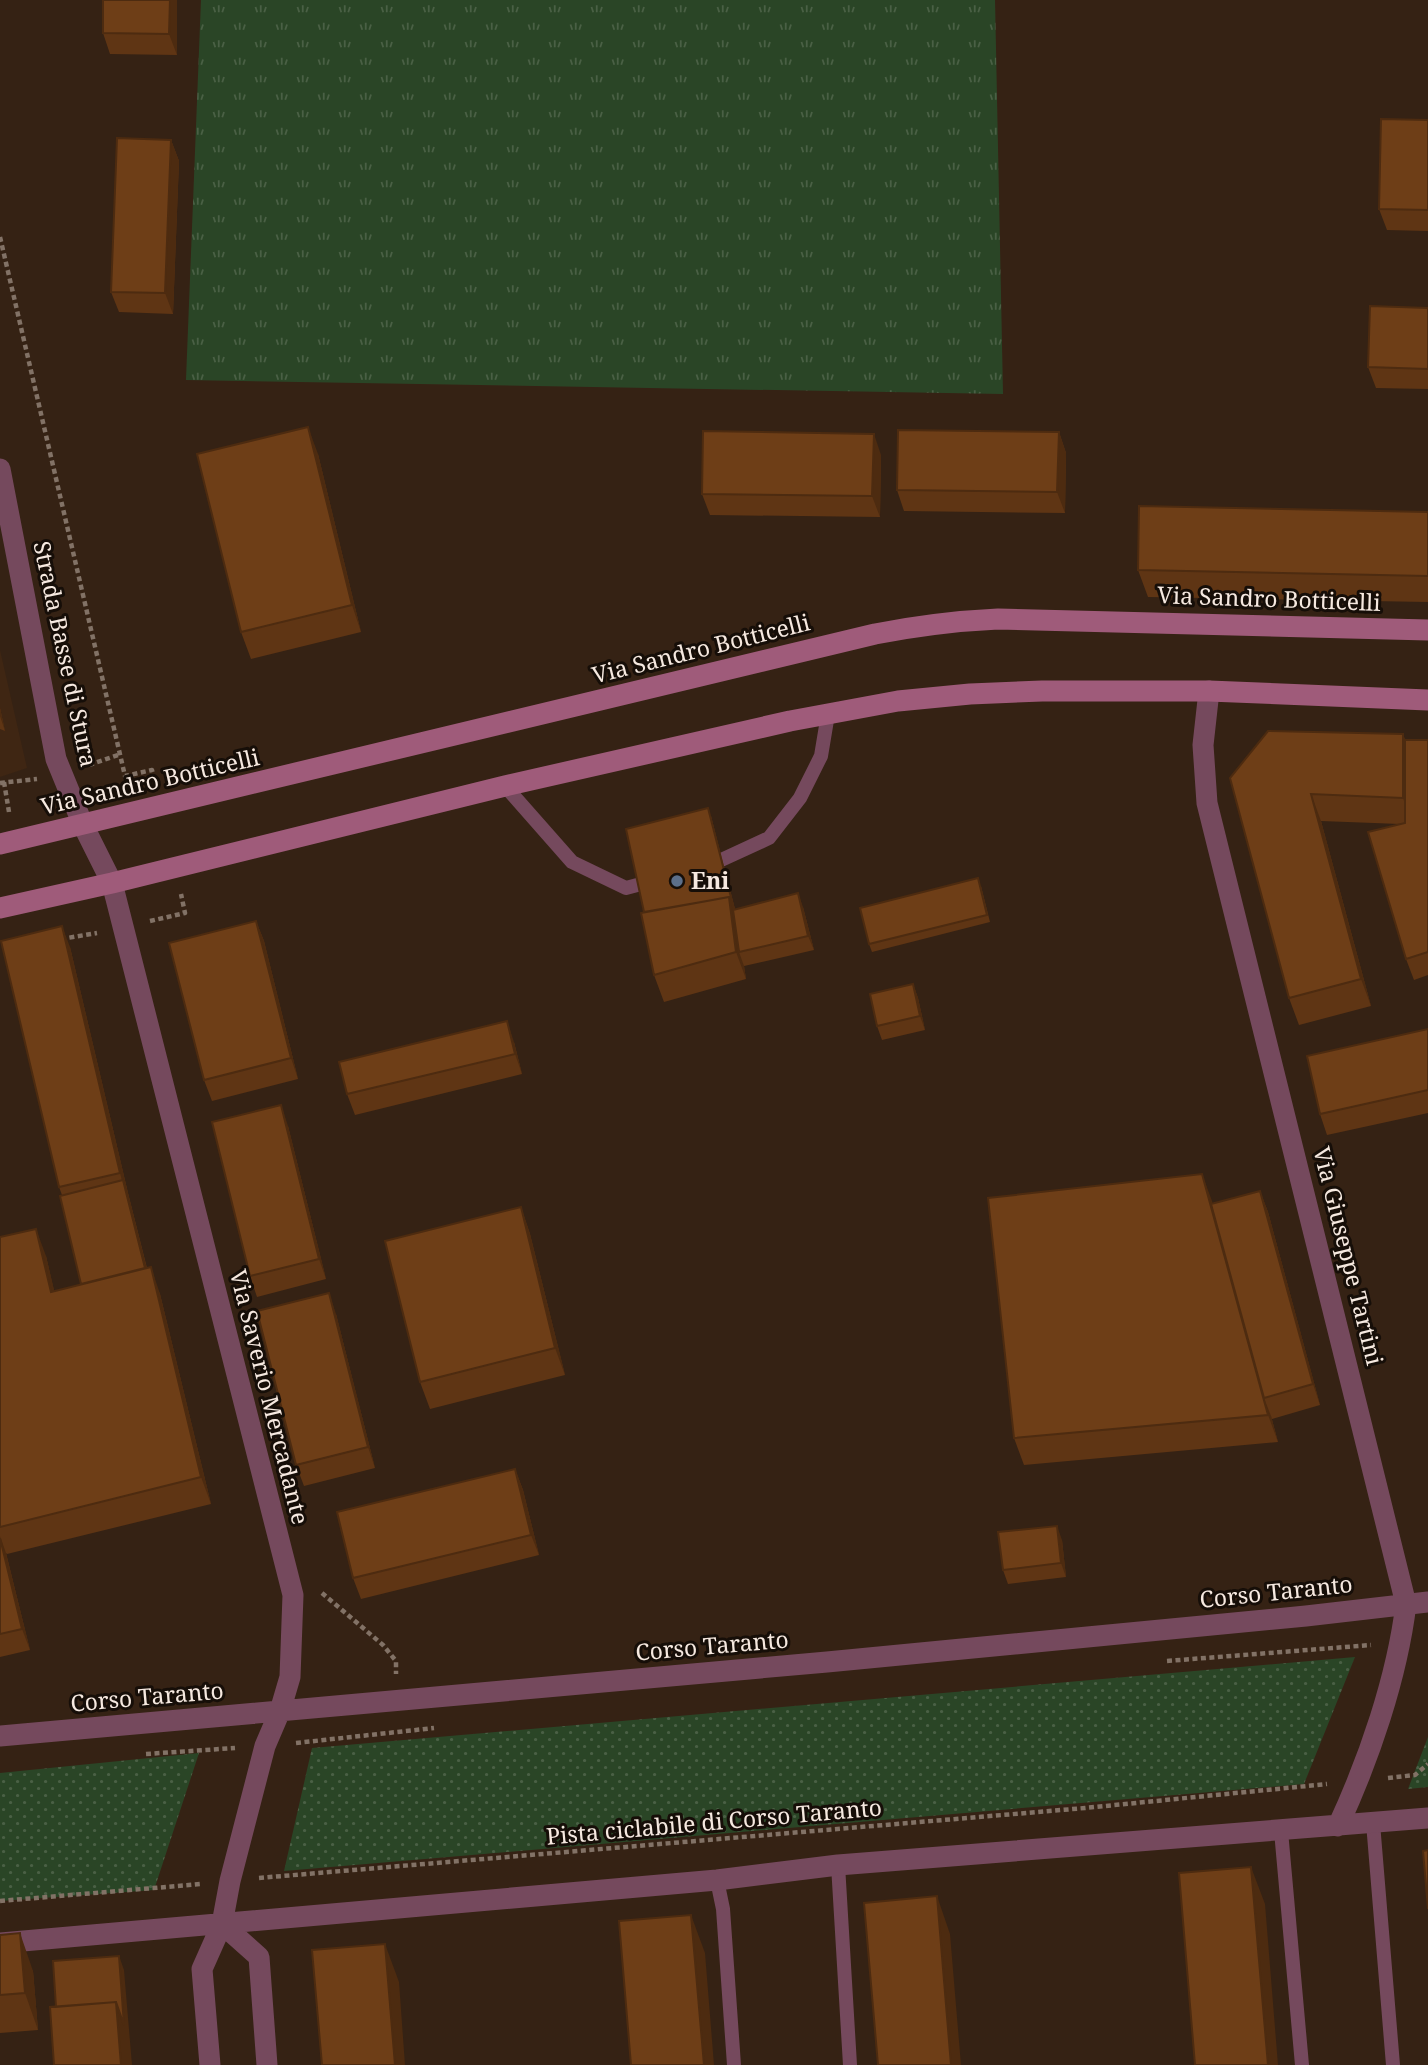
<svg xmlns="http://www.w3.org/2000/svg" width="1428" height="2065" font-family="'Noto Serif',serif">
<style>
.built{fill:#3f2613}
.grass{fill:url(#grass-tufts)}
.park{fill:url(#park-dots)}
.lines{fill:none;stroke-linecap:round;stroke-linejoin:round}
.path{stroke:#827266;stroke-width:4.5;stroke-dasharray:5 3.5;stroke-linecap:butt}
.service{stroke:#75495d;stroke-width:14}
.minor{stroke:#75495d;stroke-width:21}
.secondary{stroke:#9f5b7a;stroke-width:21}
.wall{fill:#5f3514}
.shaded-wall{fill:#4d2b10}
.building{fill:#6e3e17;stroke:#4d2b10;stroke-width:2}
.service-dot{fill:#5c6f8a;stroke:#160e08;stroke-width:2.5}
.labels{text-anchor:middle;stroke-width:6;stroke-linejoin:round;paint-order:stroke}
.street-label{font-size:23px;fill:#f6e9e0;stroke:#160e08}
.poi-label{font-size:23px;font-weight:bold;fill:#f6e9e0;stroke:#160e08;text-anchor:start}
</style>
<defs>
<pattern id="grass-tufts" width="24" height="20" patternUnits="userSpaceOnUse" patternTransform="scale(1.75)"><rect width="24" height="20" fill="#2a4526"/><path d="M3 7l-1-3M5 7V3M7 7l1-3M15 17l-1-3M17 17v-4M19 17l1-3" fill="none" stroke="#4a6045"/></pattern>
<pattern id="park-dots" width="8" height="8" patternUnits="userSpaceOnUse" patternTransform="scale(1.75)"><rect width="8" height="8" fill="#2a4526"/><path d="M2 2h.1M6 6h.1" fill="none" stroke="#4a6045" stroke-width="1.8" stroke-linecap="round"/></pattern>
</defs>
<rect width="100%" height="100%" fill="#352214"/>
<path class="built" d="M0 650 27 768 0 777Z"/>
<path class="grass" d="M201 0H995L1003 394 186 380Z"/>
<path class="park" d="M1355 1657 1304 1784 284 1871 312 1748Z
M1428 1737V1787L1408 1789Z
M199 1753 154 1890 0 1901V1773Z"/>
<g class="lines">
<path class="path" d="M0 237 125 776 152 770 154 780
M89 765 121 754
M4 782 9 812
M0 783 37 779
M150 921 185 913 181 894
M61 939 97 933
M322 1593 383 1645 396 1661V1674
M1167 1661 1371 1645
M296 1743 434 1728
M146 1754 235 1748
M1388 1778 1415 1775 1428 1764
M259 1878 1085 1808 1327 1784
M0 1901 201 1884"/>
<path class="service" d="M505 786 572 862 626 888 656 880
M706 867 769 838 800 798 821 756 828 714
M1373 1823 1393 2065
M1281 1831 1302 2065
M838 1865 850 2065
M717 1880 723 1909 734 2065"/>
<path class="minor" d="M0 469 56 759 83 825 112 883 293 1595 290 1677 280 1711 265 1746 230 1881 222 1924 202 1969 210 2065
M1209 691 1203 745 1207 803 1406 1604C1397 1678 1369 1759 1338 1826
M0 1736 827 1662 1306 1616 1428 1602
M222 1924 259 1957 267 2065
M0 1943 717 1880 838 1865 1428 1818"/>
<path class="secondary" d="M0 844 875 634C916 626 956 621 998 619L1428 630
M0 908 112 883 505 786 790 721 898 701 970 694 1042 691H1209L1428 700"/>
</g>
<path class="wall" d="M177 0V55L110 54 103 33Z
M1428 120V231L1387 230 1379 209Z
M171 140 179 161 173 314 119 312 111 292Z
M1428 308V389L1376 388 1368 367Z
M1059 432 1066 453 1065 513 904 511 897 490Z
M318 454 361 632 251 659 241 632Z
M881 455 880 517 710 515 702 494Z
M1428 512V602L1148 597 1138 570Z
M0 708 5 731 0 729Z
M1403 734 1405 740H1428V975L1414 980 1406 959 1400 824 1321 821 1371 1006 1299 1025 1289 998 1230 778Z
M711 816 735 909 803 907 814 950 744 966 746 979 664 1002 654 975Z
M981 886 990 922 872 952 869 944Z
M256 921 264 941 298 1079 212 1101 204 1080Z
M70 947 128 1193 147 1268 160 1294 211 1504 7 1554 6 1553 30 1650 0 1657V1237L46 1256 54 1291 82 1284 62 1195 59 1187Z
M913 984 918 998 925 1030 882 1040 877 1026Z
M1428 1029V1113L1327 1135 1320 1114Z
M514 1042 522 1074 355 1115 347 1094Z
M288 1126 326 1279 257 1297 250 1276Z
M1260 1191 1268 1212 1320 1405 1272 1419 1271 1416 1278 1442 1024 1465 1014 1438 1213 1204Z
M521 1207 530 1234 565 1375 430 1409 420 1382Z
M336 1314 375 1468 304 1486 296 1465Z
M515 1469 523 1490 539 1555 361 1599 353 1578Z
M1062 1540 1066 1577 1008 1584 1003 1570Z
M0 1935 33 1971 38 2030 0 2033Z"/>
<path class="shaded-wall" d="M170 0H177V55L169 34Z
M171 140 179 161 173 314 165 293Z
M308 427 318 454 361 632 352 605Z
M1059 432 1066 453 1065 513 1057 492Z
M874 434 881 455 880 517 872 496Z
M0 708 5 731 0 716Z
M1403 734 1413 761 1412 825 1403 798Z
M1311 794 1321 821 1371 1006 1361 979Z
M708 808 738 924 739 952 744 966 746 979 736 952Z
M798 893 803 907 814 950 808 936Z
M256 921 264 941 298 1079 291 1058Z
M62 926 70 947 128 1193 152 1289 145 1268 120 1173Z
M913 984 918 998 925 1030 920 1016Z
M507 1021 514 1042 522 1074 515 1054Z
M281 1105 288 1126 326 1279 319 1259Z
M1202 1174 1212 1201 1266 1398H1264L1271 1416 1278 1442 1268 1415Z
M1260 1191 1268 1212 1320 1405 1313 1384Z
M521 1207 530 1234 565 1375 555 1348Z
M36 1229 46 1256 61 1319 51 1292Z
M151 1267 160 1294 211 1504 201 1477Z
M329 1293 336 1314 375 1468 368 1447Z
M515 1469 523 1490 539 1555 531 1535Z
M1057 1526 1062 1540 1066 1577 1061 1563Z
M0 1536 6 1553 30 1650 22 1629Z
M1251 1867 1265 1904 1278 2065H1268Z
M937 1896 950 1934 961 2065H951Z
M691 1915 705 1953 714 2065H704Z
M20 1933 33 1971 38 2030 25 1993Z
M385 1944 399 1982 405 2065H395Z
M119 1956 124 1970 132 2065H121L116 2002Z"/>
<path class="building" d="M103 0H170L169 34 103 33Z
M1381 119 1428 120V210L1379 209Z
M117 138 171 140 165 293 111 292Z
M1370 306 1428 308V369L1368 367Z
M308 427 352 605 241 632 197 454Z
M898 430 1059 432 1057 492 897 490Z
M703 431 874 434 872 496 702 494Z
M1139 506 1428 512V576L1138 570Z
M1268 731 1403 734V798L1311 794 1361 979 1289 998 1230 778Z
M1405 740H1428V952L1406 959 1368 832 1405 823Z
M708 808 734 909 729 897 644 912 626 829Z
M978 878 987 915 869 944 860 908Z
M798 893 808 936 739 952 733 910Z
M729 897 736 952 654 975 641 913Z
M256 921 291 1058 204 1080 169 943Z
M62 926 120 1173 59 1187 1 941Z
M913 984 920 1016 877 1026 870 994Z
M507 1021 515 1054 347 1094 339 1062Z
M1428 1029V1090L1320 1114 1307 1056Z
M281 1105 319 1259 250 1276 212 1122Z
M1202 1174 1268 1415 1014 1438 988 1198Z
M123 1180 145 1268 81 1284 60 1196Z
M1260 1191 1313 1384 1264 1398 1211 1204Z
M521 1207 555 1348 420 1382 385 1241Z
M36 1229 51 1292 151 1267 201 1477 0 1527V1237Z
M329 1293 368 1447 296 1465 257 1311Z
M515 1469 531 1535 353 1578 337 1512Z
M1057 1526 1061 1563 1003 1570 998 1532Z
M0 1538 22 1629 0 1634Z
M1428 1850V1909L1423 1851Z
M1251 1867 1268 2065H1195L1179 1873Z
M937 1896 951 2065H878L864 1903Z
M691 1915 704 2065H631L619 1921Z
M20 1933 25 1993 0 1995V1935Z
M385 1944 395 2065H322L312 1950Z
M119 1956 124 2025 116 2002 56 2007 53 1961Z
M116 2002 121 2065H54L50 2007Z"/>
<circle class="service-dot" cx="677" cy="881" r="7"/>
<g class="labels">
<g class="street-label">
<text transform="translate(1269 599) rotate(2)" y="8">Via Sandro Botticelli</text>
<text transform="translate(701 649) rotate(-14)" y="8">Via Sandro Botticelli</text>
<text transform="translate(65 654) rotate(78)" y="8">Strada Basse di Stura</text>
<text transform="translate(150 782) rotate(-13)" y="8">Via Sandro Botticelli</text>
<text transform="translate(1348 1256) rotate(76)" y="8">Via Giuseppe Tartini</text>
<text transform="translate(269 1397) rotate(76)" y="8">Via Saverio Mercadante</text>
<text transform="translate(1276 1592) rotate(-6)" y="8">Corso Taranto</text>
<text transform="translate(712 1646) rotate(-5)" y="8">Corso Taranto</text>
<text transform="translate(147 1697) rotate(-5)" y="8">Corso Taranto</text>
<text transform="translate(714 1822) rotate(-5)" y="8">Pista ciclabile di Corso Taranto</text>
</g>
<g class="poi-label">
<text x="691" y="889">Eni</text>
</g>
</g>
</svg>
